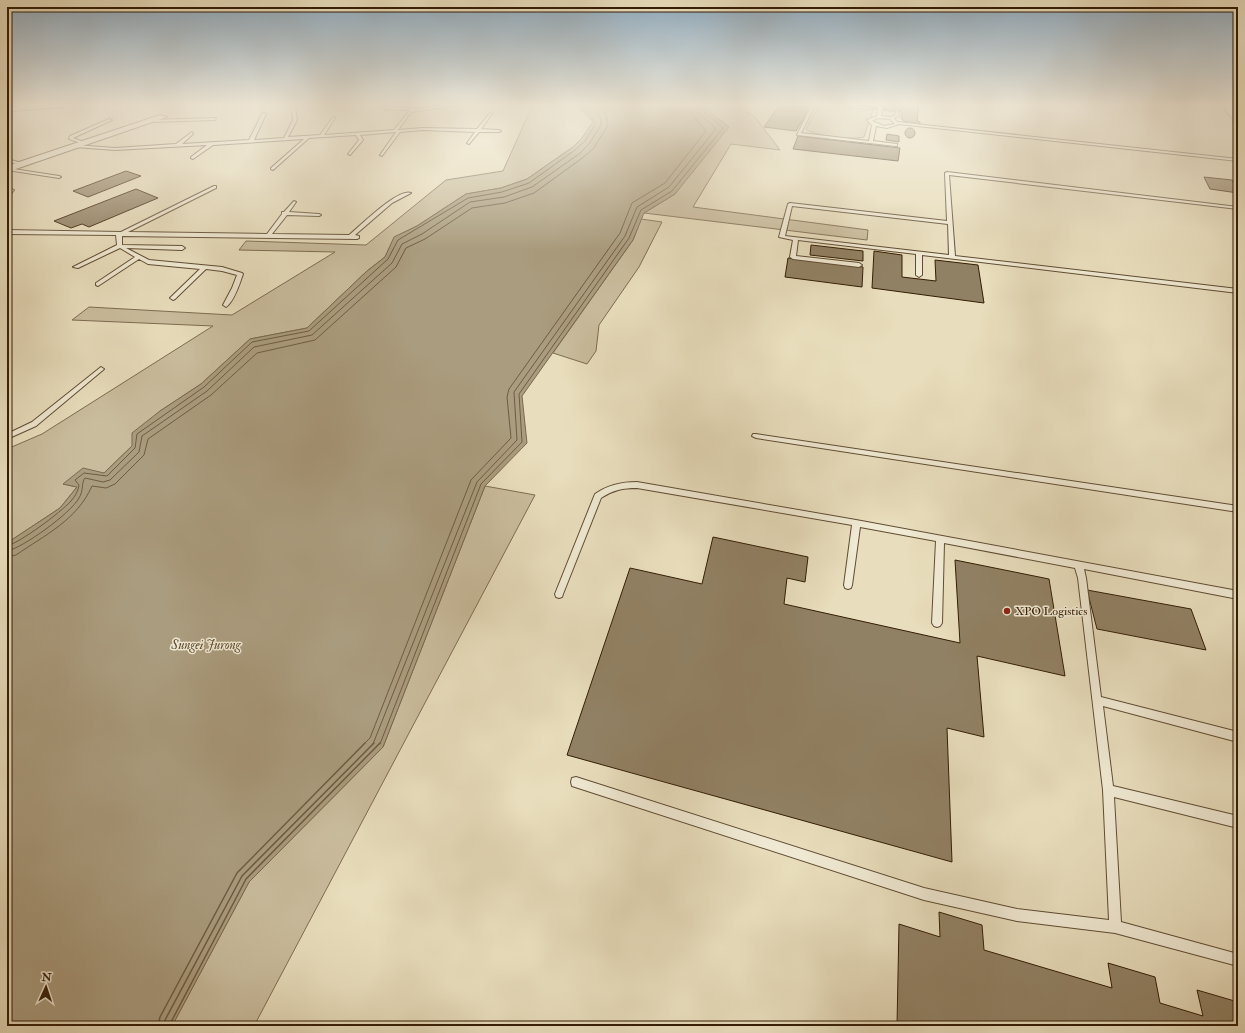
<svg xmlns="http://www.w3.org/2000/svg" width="1245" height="1033" font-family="'IM FELL Double Pica',serif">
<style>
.green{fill:#c9bc9d;stroke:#7e6c51}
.water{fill:#aa9c7e;stroke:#7a694e}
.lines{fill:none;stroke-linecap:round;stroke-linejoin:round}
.shore-far1{stroke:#6e5c42;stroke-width:1}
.shore{stroke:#6e5c42;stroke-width:1.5}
.building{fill:#918164;stroke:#331d05}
.lane-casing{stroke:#604d33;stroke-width:2}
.street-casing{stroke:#604d33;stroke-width:2}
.secondary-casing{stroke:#331d05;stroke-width:2}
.highway-casing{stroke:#331d05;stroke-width:2}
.lane{fill:#f0e9d3;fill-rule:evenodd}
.street{fill:#f0e9d3;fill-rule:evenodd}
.secondary{fill:#f0e9d3;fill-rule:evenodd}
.highway{fill:#e8ddbc;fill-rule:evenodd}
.poi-dot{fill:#8f2418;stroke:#f0e9d3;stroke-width:1.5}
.labels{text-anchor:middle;stroke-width:3;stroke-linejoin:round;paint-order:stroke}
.poi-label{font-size:12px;fill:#331d05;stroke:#f0e9d3;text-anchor:start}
.water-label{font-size:13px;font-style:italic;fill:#5d492f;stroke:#f0e9d3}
</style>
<rect width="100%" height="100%" fill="#e8ddbc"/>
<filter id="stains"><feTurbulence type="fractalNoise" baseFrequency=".005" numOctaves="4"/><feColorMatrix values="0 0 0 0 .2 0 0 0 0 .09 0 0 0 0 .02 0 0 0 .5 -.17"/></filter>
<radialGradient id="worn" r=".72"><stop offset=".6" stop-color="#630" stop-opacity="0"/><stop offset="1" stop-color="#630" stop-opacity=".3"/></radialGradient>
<path class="green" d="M533 104H571L580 107 593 122 582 138 573 147 527 179 501 188 466 194 417 226 395 237 385 257 367 271 307 328 250 339 201 384 160 411 132 446 104 473 63 484 77 487 60 508 7 543V449L42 434 213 326 72 320 89 307 232 315 335 252 239 250 246 241 366 245 446 180 503 171Z
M703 104H736L755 117 780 150 731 144 693 207 868 230 867 240 644 213 675 194 724 122 713 115Z
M820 104 873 110 864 137C854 140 813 136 806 129Z
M641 219 662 222 639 267 599 325 596 351 587 364 553 353 633 240Z
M485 486 535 495 254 1026H172L249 882 383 747Z"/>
<path class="water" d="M571 104H703L713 115 729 127 675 194 644 213 633 240 522 396 527 443 485 486 383 747 249 882 172 1026H7V543L60 508 77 487 63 484 83 468 104 473 132 446V433L160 411 201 384 250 339 307 328 367 271 385 257 394 237 417 226 466 194 501 188 527 179 573 147 582 138 593 122 580 107Z"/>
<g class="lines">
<path class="shore-far1" d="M7 546C21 542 60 513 71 501 75 496 78 492 79 485L75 480 84 473 107 476 135 448 137 434 204 387 252 342 309 331 388 259 398 240 468 198 502 192 529 183 575 150 585 141 596 123 583 104
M7 551C23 548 71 513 79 498 84 490 81 483 85 478L103 482 110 480 139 452 142 436 207 391 254 347 312 335 392 263 402 244 422 234 470 202 504 197 532 187 579 154 589 144 601 125 600 117 590 104
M7 557 16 555C45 535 77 520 92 486L106 488 115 484 144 455 148 439 211 395 257 353 315 340 396 267 406 248 425 239 472 208 505 203 534 193 581 159 594 148 607 127V117L598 104
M364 744 370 738 471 480 511 438 507 397 509 389 620 233 632 203 665 183 706 131 692 114 689 104
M373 744 477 482 517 440 514 392 625 236 637 207 669 187 715 130V127L700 115 695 104
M380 744 481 484 522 442 519 394 629 238 641 210 672 191 723 128 704 112 700 104"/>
<path class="shore" d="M158 1026 160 1017 237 873 365 743
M164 1026 165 1020 242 876 374 743
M169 1026 246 879 380 743"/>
</g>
<path class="building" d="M780 104H812L796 131 764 127Z
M844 104H876L868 107Z
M886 104H919L917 121 920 122V124L903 121V119H901L902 112 871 109 870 107 886 109Z
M905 133a5 5 0 1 1 10 0a5 5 0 1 1-10 0Z
M887 134 899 136V142L886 140Z
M798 136 900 148 898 161 793 149Z
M126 171 141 176 88 197 73 191Z
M1204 177 1232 180 1238 193 1210 189Z
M136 189 158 198 89 227 82 224 71 228 54 221Z
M811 245 863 251V261L810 255Z
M874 251 902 255V277L936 281 935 260 978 265 984 303 872 288Z
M788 258 863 267 862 287 785 277Z
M713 537 808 557 805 582 787 578 784 604 960 643 955 560 1049 579 1065 676 977 656 984 737 947 728 952 862 567 755 630 568 702 584Z
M1087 590 1191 609 1206 650 1097 629Z
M939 912 982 925 984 950 1112 988 1108 963 1155 977 1160 1003 1203 1016 1197 990 1238 1002V1026H897L899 924 940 937Z"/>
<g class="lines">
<defs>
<path id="lane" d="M452 104 458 105 411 112 398 130 423 128 477 129 490 113 492 114 481 129 499 130 501 131 499 132H479L469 144 467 143 475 132 423 130 400 132 382 156 380 155 396 132 360 135 363 140 350 155 348 154 359 140 356 135 309 138 273 170 271 169V168L304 139 213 145 193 159 191 158V157L207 145 115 150 75 147 73 146 75 145 115 148 176 144 192 132 193 134 182 144 249 140 262 114 264 113 266 114 254 140 284 138 293 120 291 106 293 105 295 106 297 120 288 137 320 135 333 117 335 118 324 135 394 130 410 110 383 109 382 107 415 108 417 109Z
M812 104H816L801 133 869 141 872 125 867 120 877 116 879 104H883L881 116 891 117 895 115 896 111H898L899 116 894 118 897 122 1238 159V161L899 124 887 128 876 126 873 141 897 144V146H896L797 135ZM877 118 890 119 895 124 884 126 872 121Z
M22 108V110L7 112V110Z
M216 118 215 120 150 122 148 121 150 120Z
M109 119 112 120 73 138 84 142V144L69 139 70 136Z
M7 159 22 163V164L20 165 7 161Z
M7 168 59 176 61 177 59 178 7 170Z
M947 172 1238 207V209L949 175 955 256 1238 289V293L922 255V275L919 277 916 275V254L798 240 796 256 859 263 862 265 859 267 793 259 790 257 793 240 779 237 788 204 790 203 947 221 945 173ZM792 206 948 224 949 255 785 236Z
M214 186H216V188L128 232 267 234 282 214V212H284L294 201 296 202 289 212 319 214 321 215 319 216 287 215 272 234 349 235C359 227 399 187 411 193L392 203 355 235 359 236V238L357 239 122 236V245L182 246 185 248 182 250 126 248 149 260 222 267 242 273 243 274C240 283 234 302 226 307L223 305 232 288 237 275 222 271 206 269 175 299 173 300 170 298 171 297 200 269 148 264 139 259 98 286 96 285V283L135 257 120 248 78 268 73 267 117 245 116 235 7 234V230L121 232Z
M10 189 14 190 7 198V194Z
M101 367 104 369 103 370 36 426 7 439V434L32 422Z
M753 434H756L1238 506V512L756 438 752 436Z
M637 482 856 520 1238 591V599L1084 569 1086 578 1101 697 1238 732V742L1103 706 1113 786 1238 816V828L1114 797 1121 922 1238 954V966L1115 933 1017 921 924 900 572 786 571 782 572 778 576 777 924 888 1017 909 1109 920 1103 790 1078 578 1075 568 944 543 942 623 940 626 937 627 934 626 932 623 936 541 860 527 852 585 851 588 848 589 845 588 844 585 852 525 637 488C623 488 613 490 601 498L563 594 562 597 559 598 556 597 555 594 595 494C608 485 621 482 637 482Z"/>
<path id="street" d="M160 115 167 117 7 172V166Z"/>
<path id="secondary" d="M1221 104H1232L1238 112V122L1234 121Z"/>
<path id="highway" d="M68 104 63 107 7 111V105Z"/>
</defs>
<use href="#lane" class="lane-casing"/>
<use href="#street" class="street-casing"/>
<use href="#secondary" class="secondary-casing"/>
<use href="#highway" class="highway-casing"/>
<use href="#lane" class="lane"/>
<use href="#street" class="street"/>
<use href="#secondary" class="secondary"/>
<use href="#highway" class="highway"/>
</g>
<linearGradient id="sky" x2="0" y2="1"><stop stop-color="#8faabe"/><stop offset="0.42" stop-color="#f5f0e1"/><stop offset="1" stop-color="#f5f0e1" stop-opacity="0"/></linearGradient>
<rect width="1245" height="249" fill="url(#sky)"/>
<circle class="poi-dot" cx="1007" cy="611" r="4"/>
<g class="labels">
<g class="poi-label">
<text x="1015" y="615">XPO Logistics</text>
</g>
<g class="water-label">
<text x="206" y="649">Sungei Jurong</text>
</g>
</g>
<rect width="1245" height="1033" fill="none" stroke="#e8ddbc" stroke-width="24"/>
<rect x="8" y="8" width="1229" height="1017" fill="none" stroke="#331d05" stroke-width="2"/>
<rect x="12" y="12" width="1221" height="1009" fill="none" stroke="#331d05"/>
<g transform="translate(46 987) rotate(3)" stroke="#f0e9d3" stroke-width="3" paint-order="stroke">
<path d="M0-3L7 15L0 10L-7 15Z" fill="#331d05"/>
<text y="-6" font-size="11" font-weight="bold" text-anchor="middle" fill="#331d05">N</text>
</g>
<rect width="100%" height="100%" filter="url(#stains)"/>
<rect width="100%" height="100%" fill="url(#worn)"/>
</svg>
